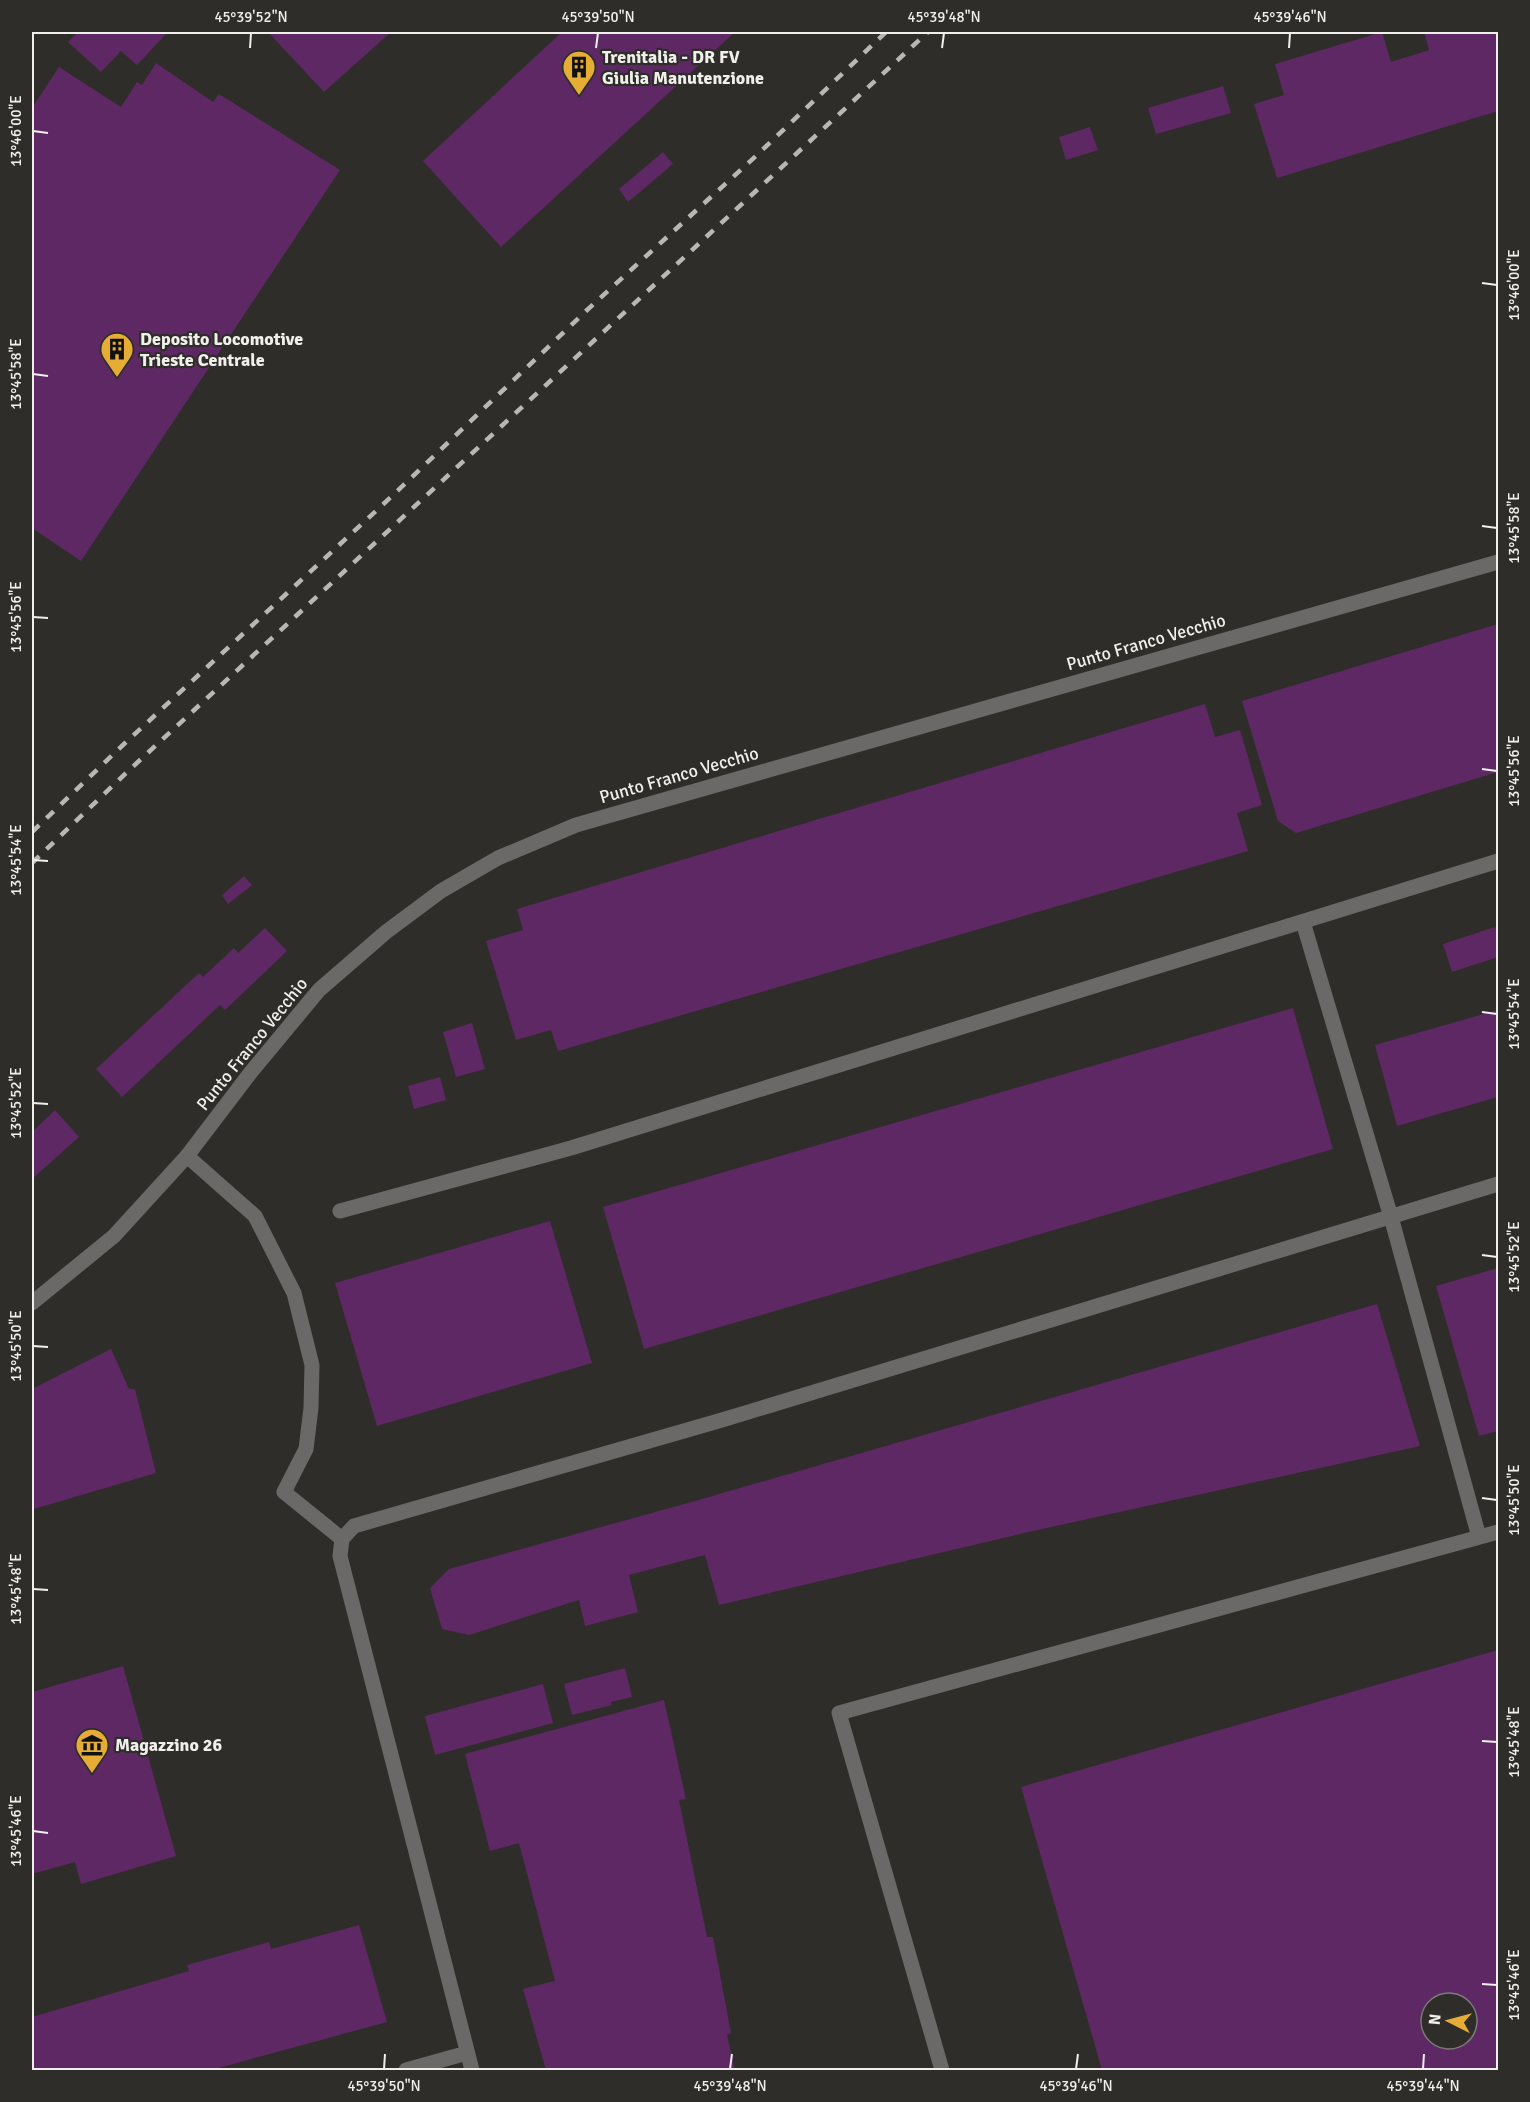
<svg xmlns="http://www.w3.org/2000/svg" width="1530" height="2102" font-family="Signika,sans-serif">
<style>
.building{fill:#5d2864;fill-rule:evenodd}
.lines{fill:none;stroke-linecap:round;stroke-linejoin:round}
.service{stroke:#6a6967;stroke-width:15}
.minor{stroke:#6a6967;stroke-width:15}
.rail{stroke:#b8b7b4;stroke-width:4.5;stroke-dasharray:10 10;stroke-linecap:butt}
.ticks{fill:none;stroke:#f0efec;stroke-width:2}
.labels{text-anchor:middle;stroke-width:4.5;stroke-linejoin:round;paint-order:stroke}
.poi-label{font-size:18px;font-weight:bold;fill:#f0efec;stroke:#2f2d29;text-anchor:start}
.street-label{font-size:18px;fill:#f0efec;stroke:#2f2d29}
.neatline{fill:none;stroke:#f0efec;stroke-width:2}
.ticks-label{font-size:15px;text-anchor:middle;fill:#f0efec}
</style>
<rect width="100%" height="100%" fill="#2f2d29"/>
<path class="building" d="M78 32H168L137 65 121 51 101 72 68 42Z
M268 32H391L324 92Z
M562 32H735L501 247 423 161Z
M1382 32 1391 62 1429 50 1424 32H1498V111L1277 178 1254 104 1284 95 1275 64Z
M156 63 213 102 219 94 340 170 81 561 32 528V108L59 67 121 107 137 82 142 85Z
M1223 86 1231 113 1156 134 1148 108Z
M1090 127 1098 150 1066 160 1059 137Z
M663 152 673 164 628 202 619 189Z
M1498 624V772L1296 833 1278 821 1242 701Z
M1205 704 1215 737 1240 730 1262 805 1237 813 1248 851 558 1051 551 1030 516 1040 486 941 523 930 517 909Z
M244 876 252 885 228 904 222 895Z
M1495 927 1498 938V957L1452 972 1443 944Z
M265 928 287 951 225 1010 220 1005 122 1097 96 1069 199 973 203 977 234 948 238 953Z
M1293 1008 1333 1149 644 1349 603 1207Z
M1498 1010V1097L1397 1126 1375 1045Z
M472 1023 485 1069 456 1077 443 1032Z
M440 1077 446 1100 414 1109 408 1086Z
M55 1110 79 1137 32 1179V1132Z
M550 1221 592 1363 377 1426 335 1283Z
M1498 1268V1431L1479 1436 1436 1286Z
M1377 1304 1420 1446 1024 1533 719 1605 705 1555 629 1575 638 1612 585 1626 579 1600 469 1635 442 1629 430 1588 449 1569 688 1503Z
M111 1349 129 1389H135L156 1473 34 1509 32 1500V1389Z
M1498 1650V2070H1102L1021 1787ZM1431 2003H1467V2039H1431Z
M123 1666 176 1856 81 1884 75 1862 32 1874V1692Z
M625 1668 632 1697 611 1702 612 1705 572 1715 564 1684Z
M543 1684 553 1723 435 1755 425 1716Z
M664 1700 686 1799 679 1800 707 1937H713L731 2033 727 2035 735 2070H546L523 1989 555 1981 519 1843 490 1851 465 1754Z
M359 1925 387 2022 211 2070H32V2017L189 1971 187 1965 269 1942 271 1949Z"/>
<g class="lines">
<path class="service" d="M1303 922 1391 1217 1479 1537
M187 1156 255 1216 294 1293 312 1365 311 1408 306 1449 284 1492 342 1539
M340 1211 571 1148 1498 861
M406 2070 467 2053
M472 2070 340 1556 342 1539 354 1526 722 1420 1498 1184
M942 2070 839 1713 1498 1532"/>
<path class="minor" d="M32 1303 114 1236 187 1156 251 1072 319 990 386 932 441 891 498 858 576 825 1498 562"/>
<path class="rail" d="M32 832 124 744 391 497 586 311 757 155 886 32
M32 863 126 773 928 32"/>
</g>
<path class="ticks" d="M250 48 251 33M596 48 598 33M942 48 944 33M1289 48 1290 33M33 131 48 133M1482 283 1497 285M33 374 48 376M1482 526 1497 528M33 617 48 618M1482 769 1497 771M33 860 48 861M1482 1012 1497 1014M33 1103 48 1104M1482 1255 1497 1257M33 1346 48 1347M1482 1498 1497 1500M33 1589 48 1590M1482 1741 1497 1742M33 1831 48 1833M1482 1984 1497 1985M384 2069 385 2054M730 2069 732 2054M1076 2069 1078 2054M1423 2069 1424 2054"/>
<defs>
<symbol id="building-pin" viewBox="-11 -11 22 30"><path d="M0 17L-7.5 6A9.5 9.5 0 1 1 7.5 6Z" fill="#e6ad36" stroke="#2f2d29"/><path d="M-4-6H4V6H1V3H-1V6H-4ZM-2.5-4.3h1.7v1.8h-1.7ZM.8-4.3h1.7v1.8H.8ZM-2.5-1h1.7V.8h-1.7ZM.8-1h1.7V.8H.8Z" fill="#111"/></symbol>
<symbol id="museum-pin" viewBox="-11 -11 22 30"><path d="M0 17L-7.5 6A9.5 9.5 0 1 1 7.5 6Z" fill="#e6ad36" stroke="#2f2d29"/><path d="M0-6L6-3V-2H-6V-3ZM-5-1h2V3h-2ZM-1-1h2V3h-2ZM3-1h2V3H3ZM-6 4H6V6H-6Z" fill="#111"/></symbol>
</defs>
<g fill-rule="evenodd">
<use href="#building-pin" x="560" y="48" width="38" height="52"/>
<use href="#building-pin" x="98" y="330" width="38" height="52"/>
<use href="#museum-pin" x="73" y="1726" width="38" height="52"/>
</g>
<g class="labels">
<g class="poi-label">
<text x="602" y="63">Trenitalia - DR FV<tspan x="602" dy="21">Giulia Manutenzione</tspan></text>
<text x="140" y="345">Deposito Locomotive<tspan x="140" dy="21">Trieste Centrale</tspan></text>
<text x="115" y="1751">Magazzino 26</text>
</g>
<g class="street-label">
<text transform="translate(1146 642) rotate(-16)" y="6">Punto Franco Vecchio</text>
<text transform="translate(679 775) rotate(-16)" y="6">Punto Franco Vecchio</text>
<text transform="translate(252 1044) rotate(-51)" y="6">Punto Franco Vecchio</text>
</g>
</g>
<rect width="1530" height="2102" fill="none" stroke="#2f2d29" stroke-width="66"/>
<g transform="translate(1449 2021) rotate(276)"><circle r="28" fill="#2f2d29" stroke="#7c7b77" stroke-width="1.5"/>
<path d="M0-4.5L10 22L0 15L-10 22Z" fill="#e6ad36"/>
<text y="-9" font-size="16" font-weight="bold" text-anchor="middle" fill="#f0efec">N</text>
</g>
<rect x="33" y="33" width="1464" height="2036" class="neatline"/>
<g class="ticks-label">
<text x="251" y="22">45°39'52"N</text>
<text x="598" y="22">45°39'50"N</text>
<text x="944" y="22">45°39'48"N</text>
<text x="1290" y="22">45°39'46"N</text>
<text transform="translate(16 131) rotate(-90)" y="5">13°46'00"E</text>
<text transform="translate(1514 285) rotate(-90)" y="5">13°46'00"E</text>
<text transform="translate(16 374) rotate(-90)" y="5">13°45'58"E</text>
<text transform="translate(1514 528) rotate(-90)" y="5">13°45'58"E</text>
<text transform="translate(16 617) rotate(-90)" y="5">13°45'56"E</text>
<text transform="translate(1514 771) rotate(-90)" y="5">13°45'56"E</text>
<text transform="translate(16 860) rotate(-90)" y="5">13°45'54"E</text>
<text transform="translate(1514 1014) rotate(-90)" y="5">13°45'54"E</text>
<text transform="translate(16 1103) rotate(-90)" y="5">13°45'52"E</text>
<text transform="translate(1514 1257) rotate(-90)" y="5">13°45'52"E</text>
<text transform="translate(16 1346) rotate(-90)" y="5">13°45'50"E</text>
<text transform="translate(1514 1500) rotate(-90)" y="5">13°45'50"E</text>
<text transform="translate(16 1589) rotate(-90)" y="5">13°45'48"E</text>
<text transform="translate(1514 1742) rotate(-90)" y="5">13°45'48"E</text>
<text transform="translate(16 1831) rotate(-90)" y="5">13°45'46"E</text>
<text transform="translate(1514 1985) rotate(-90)" y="5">13°45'46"E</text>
<text x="384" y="2091">45°39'50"N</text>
<text x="730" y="2091">45°39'48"N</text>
<text x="1076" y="2091">45°39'46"N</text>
<text x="1423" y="2091">45°39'44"N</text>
</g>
</svg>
